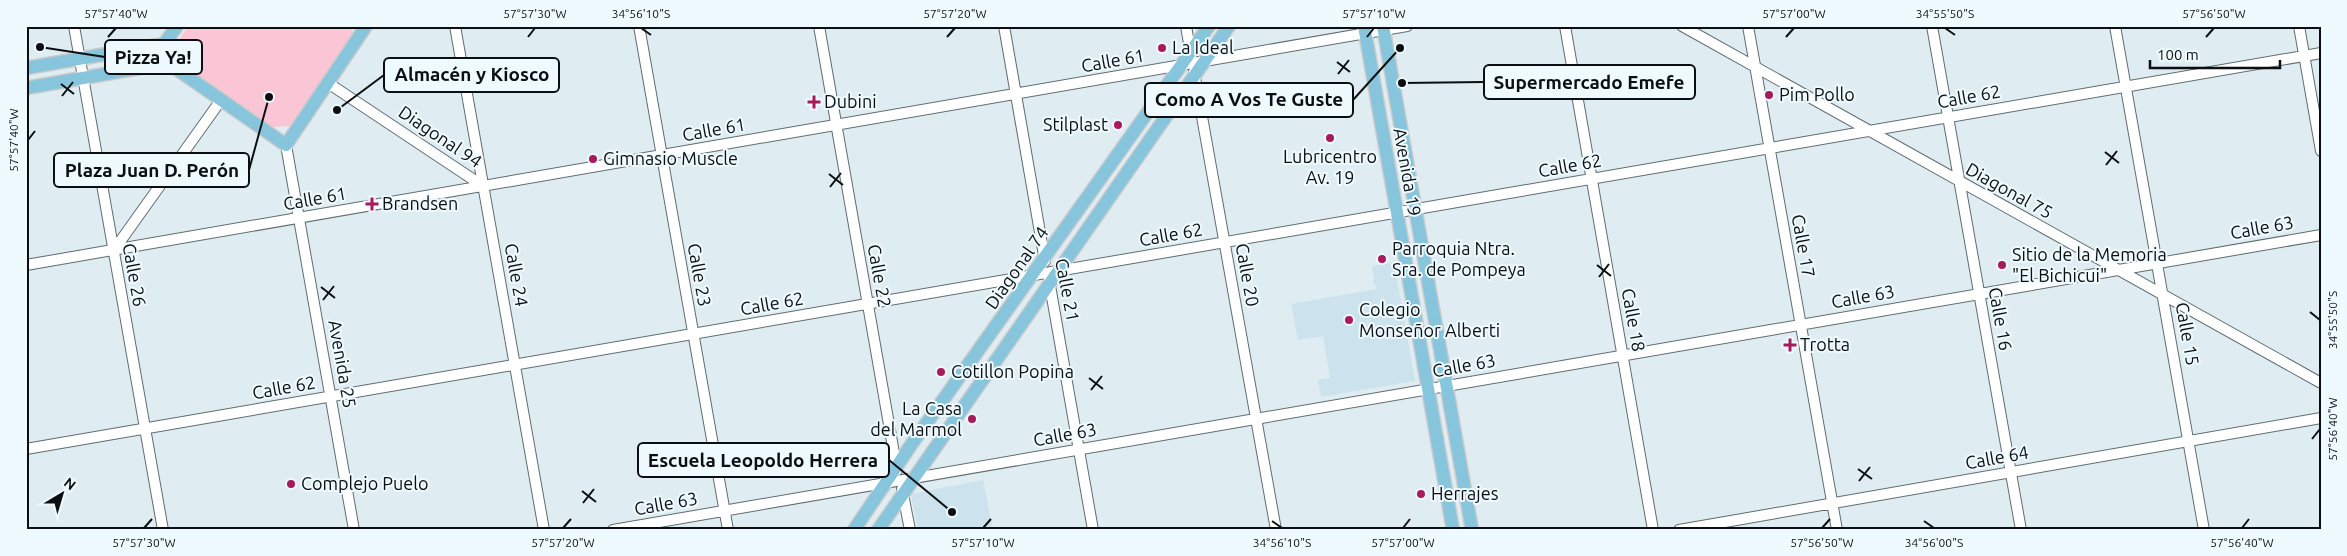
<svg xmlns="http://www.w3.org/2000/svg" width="2347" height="556" font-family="Ubuntu,sans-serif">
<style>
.built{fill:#cce2ec}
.green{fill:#fac5d4}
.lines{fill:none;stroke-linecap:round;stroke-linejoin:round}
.minor-casing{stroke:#606c72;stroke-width:12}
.major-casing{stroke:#c9cacb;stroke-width:15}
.minor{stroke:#fff;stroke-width:10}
.major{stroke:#86c5dc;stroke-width:12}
.ticks{fill:none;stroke:#0b0f11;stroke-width:2}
.poi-dot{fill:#a71a5b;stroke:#effaff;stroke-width:2}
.labels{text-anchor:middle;stroke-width:4;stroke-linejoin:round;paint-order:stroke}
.poi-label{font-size:18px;fill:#0b0f11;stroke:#effaff;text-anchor:start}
.street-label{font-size:18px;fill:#0b0f11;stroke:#effaff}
.leader{fill:none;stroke:#0b0f11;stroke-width:2}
.callout-dot{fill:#0b0f11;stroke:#effaff;stroke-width:2}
.callout{fill:#effaff;stroke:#0b0f11;stroke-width:2}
.callout-label{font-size:19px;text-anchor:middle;font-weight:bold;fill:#0b0f11}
.neatline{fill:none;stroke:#0b0f11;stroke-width:2}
.ticks-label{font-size:12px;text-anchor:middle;fill:#0b0f11}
</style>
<rect width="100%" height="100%" fill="#dfedf3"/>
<path class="built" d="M1394 262 1415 381 1321 397 1318 380 1330 378 1323 336 1298 340 1291 304 1377 289 1373 281 1374 277 1372 266Z
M983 480 993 530H918L911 494Z"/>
<path class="green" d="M188 26H352L353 34 293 126 271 127 182 67 175 46Z"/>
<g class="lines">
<defs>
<path id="minor" d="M74 26 163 530
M455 26 544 530
M639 26 728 530
M819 26 897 470
M1004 26 1045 261
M1186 26 1191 55
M1565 26 1653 530
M1682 26 2321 383
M1748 26 1837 530
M1932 26 2021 530
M2115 26 2204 530
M2299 26 2321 151
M1194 72 1276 530
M328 83 483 186
M286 145 354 530
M114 250 221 100
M26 265 1407 26
M1049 280 1093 530
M26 449 2321 53
M902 489 910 530
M613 530 2321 235
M1679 530 2321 418"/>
<path id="major" d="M177 26 164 44 168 63 286 145 366 26
M1364 26 1453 530
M1383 26 1472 530
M26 68 164 44
M26 88 168 63
M854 530 911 445 1209 26
M878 530 1229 26"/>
</defs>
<use href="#minor" class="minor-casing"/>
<use href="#major" class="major-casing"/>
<use href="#minor" class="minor"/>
<use href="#major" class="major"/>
</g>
<path class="ticks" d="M641 28 651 35M1945 28 1955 35M108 37 116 28M528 37 535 28M947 37 955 28M1367 37 1374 28M1786 37 1794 28M2206 37 2214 28M1337 62 1350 72M1338 74 1349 60M61 84 74 94M62 96 73 82M28 140 35 131M2105 152 2119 163M2106 165 2117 151M829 174 843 185M830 187 841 173M1597 265 1611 276M1599 277 1609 264M321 287 335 298M323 300 334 286M2310 312 2320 320M1089 378 1103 389M1091 390 1102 376M2312 439 2320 429M1858 469 1872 479M1859 481 1870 467M582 491 596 502M583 503 594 489M1272 521 1282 528M1924 521 1934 528M144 528 152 519M563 528 571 519M983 528 991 519M1403 528 1410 519M1822 528 1830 519M2242 528 2249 519"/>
<g class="poi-dot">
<circle cx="1162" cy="48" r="5"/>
<circle cx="1769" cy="95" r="5"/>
<path d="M811.5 94.5h5v5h5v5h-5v5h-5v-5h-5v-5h5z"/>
<circle cx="1118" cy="125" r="5"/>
<circle cx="1330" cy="138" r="5"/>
<circle cx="593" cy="159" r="5"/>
<path d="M369.5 196.5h5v5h5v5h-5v5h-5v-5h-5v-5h5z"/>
<circle cx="1382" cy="259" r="5"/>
<circle cx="2002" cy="265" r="5"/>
<circle cx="1349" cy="320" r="5"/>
<path d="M1787.5 337.5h5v5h5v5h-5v5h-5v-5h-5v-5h5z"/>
<circle cx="941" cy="372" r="5"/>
<circle cx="972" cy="419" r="5"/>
<circle cx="291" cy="484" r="5"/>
<circle cx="1421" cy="494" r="5"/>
</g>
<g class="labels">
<g class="poi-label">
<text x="1172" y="54">La Ideal</text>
<text x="1779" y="101">Pim Pollo</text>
<text x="824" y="108">Dubini</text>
<text x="1108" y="131" text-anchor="end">Stilplast</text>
<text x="1330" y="163" text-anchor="middle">Lubricentro<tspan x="1330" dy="21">Av. 19</tspan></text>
<text x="603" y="165">Gimnasio Muscle</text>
<text x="382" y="210">Brandsen</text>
<text x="1392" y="255">Parroquia Ntra.<tspan x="1392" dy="21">Sra. de Pompeya</tspan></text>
<text x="2012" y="261">Sitio de la Memoria<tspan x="2012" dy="21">"El Bichicui"</tspan></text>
<text x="1359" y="316">Colegio<tspan x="1359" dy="21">Monseñor Alberti</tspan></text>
<text x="1800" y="351">Trotta</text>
<text x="951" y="378">Cotillon Popina</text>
<text x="962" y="415" text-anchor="end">La Casa<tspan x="962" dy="21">del Marmol</tspan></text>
<text x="301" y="490">Complejo Puelo</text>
<text x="1431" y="500">Herrajes</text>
</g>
<g class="street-label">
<text transform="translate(1113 61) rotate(-10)" y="6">Calle 61</text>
<text transform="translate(1969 97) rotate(-10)" y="6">Calle 62</text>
<text transform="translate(714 130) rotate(-10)" y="6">Calle 61</text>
<text transform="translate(440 137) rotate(34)" y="6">Diagonal 94</text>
<text transform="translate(1570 166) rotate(-10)" y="6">Calle 62</text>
<text transform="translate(1407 172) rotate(80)" y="6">Avenida 19</text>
<text transform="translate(2009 191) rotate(29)" y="6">Diagonal 75</text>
<text transform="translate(315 199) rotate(-10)" y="6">Calle 61</text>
<text transform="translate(2262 228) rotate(-10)" y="6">Calle 63</text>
<text transform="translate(1171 235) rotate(-10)" y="6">Calle 62</text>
<text transform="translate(1803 246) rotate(80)" y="6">Calle 17</text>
<text transform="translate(1017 268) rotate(-55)" y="6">Diagonal 74</text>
<text transform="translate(134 275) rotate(80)" y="6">Calle 26</text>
<text transform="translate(516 275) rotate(80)" y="6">Calle 24</text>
<text transform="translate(699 275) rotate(80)" y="6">Calle 23</text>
<text transform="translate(1247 275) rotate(80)" y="6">Calle 20</text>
<text transform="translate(879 276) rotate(80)" y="6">Calle 22</text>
<text transform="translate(1067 290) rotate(79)" y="6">Calle 21</text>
<text transform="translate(1863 297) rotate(-10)" y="6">Calle 63</text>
<text transform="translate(772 304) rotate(-10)" y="6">Calle 62</text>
<text transform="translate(2000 319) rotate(80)" y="6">Calle 16</text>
<text transform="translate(1633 320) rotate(80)" y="6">Calle 18</text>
<text transform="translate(2187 334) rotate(80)" y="6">Calle 15</text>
<text transform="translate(342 364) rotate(80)" y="6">Avenida 25</text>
<text transform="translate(1464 366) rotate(-10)" y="6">Calle 63</text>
<text transform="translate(284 388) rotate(-10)" y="6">Calle 62</text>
<text transform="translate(1065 435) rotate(-10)" y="6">Calle 63</text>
<text transform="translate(1997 458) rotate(-10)" y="6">Calle 64</text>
<text transform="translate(666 504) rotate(-10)" y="6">Calle 63</text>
</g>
</g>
<path class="leader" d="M40 47L105 57M337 110L384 75M1402 83L1484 82M1400 48L1353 100M269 97L249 170M952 512L889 460"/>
<g class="callout-dot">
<circle cx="40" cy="47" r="5"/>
<circle cx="337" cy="110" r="5"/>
<circle cx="1402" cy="83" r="5"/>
<circle cx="1400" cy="48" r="5"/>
<circle cx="269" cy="97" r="5"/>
<circle cx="952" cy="512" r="5"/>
</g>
<g class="callout">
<rect x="105" y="40" width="97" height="34" rx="5"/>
<rect x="384" y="58" width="175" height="34" rx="5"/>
<rect x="1484" y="65" width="211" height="34" rx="5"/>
<rect x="1145" y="83" width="208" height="34" rx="5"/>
<rect x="54" y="153" width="195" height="34" rx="5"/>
<rect x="638" y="443" width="251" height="34" rx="5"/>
</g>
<g class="callout-label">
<text x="153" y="64">Pizza Ya!</text>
<text x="472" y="81">Almacén y Kiosco</text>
<text x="1589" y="89">Supermercado Emefe</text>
<text x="1249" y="106">Como A Vos Te Guste</text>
<text x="152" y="177">Plaza Juan D. Perón</text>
<text x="763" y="467">Escuela Leopoldo Herrera</text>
</g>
<rect width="2347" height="556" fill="none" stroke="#effaff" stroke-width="55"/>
<g transform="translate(62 494) rotate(38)" stroke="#effaff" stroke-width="4" paint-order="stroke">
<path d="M0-4L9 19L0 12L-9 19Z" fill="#0b0f11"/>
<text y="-8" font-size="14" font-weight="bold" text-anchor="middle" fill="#0b0f11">N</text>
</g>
<path d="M2150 60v8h130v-8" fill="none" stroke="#0b0f11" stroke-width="2.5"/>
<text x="2157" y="60" font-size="15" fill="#0b0f11" stroke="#effaff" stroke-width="4" paint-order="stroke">100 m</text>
<rect x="28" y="28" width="2292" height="500" class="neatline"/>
<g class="ticks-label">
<text x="116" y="18">57°57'40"W</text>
<text x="535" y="18">57°57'30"W</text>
<text x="641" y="18">34°56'10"S</text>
<text x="955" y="18">57°57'20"W</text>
<text x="1374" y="18">57°57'10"W</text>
<text x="1794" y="18">57°57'00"W</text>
<text x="1945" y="18">34°55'50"S</text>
<text x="2214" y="18">57°56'50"W</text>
<text transform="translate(14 140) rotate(-90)" y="4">57°57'40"W</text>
<text transform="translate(2333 320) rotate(-90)" y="4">34°55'50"S</text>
<text transform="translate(2333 429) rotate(-90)" y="4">57°56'40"W</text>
<text x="144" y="547">57°57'30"W</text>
<text x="563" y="547">57°57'20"W</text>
<text x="983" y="547">57°57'10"W</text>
<text x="1282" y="547">34°56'10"S</text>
<text x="1403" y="547">57°57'00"W</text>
<text x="1822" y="547">57°56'50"W</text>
<text x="1934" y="547">34°56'00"S</text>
<text x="2242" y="547">57°56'40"W</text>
</g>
</svg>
